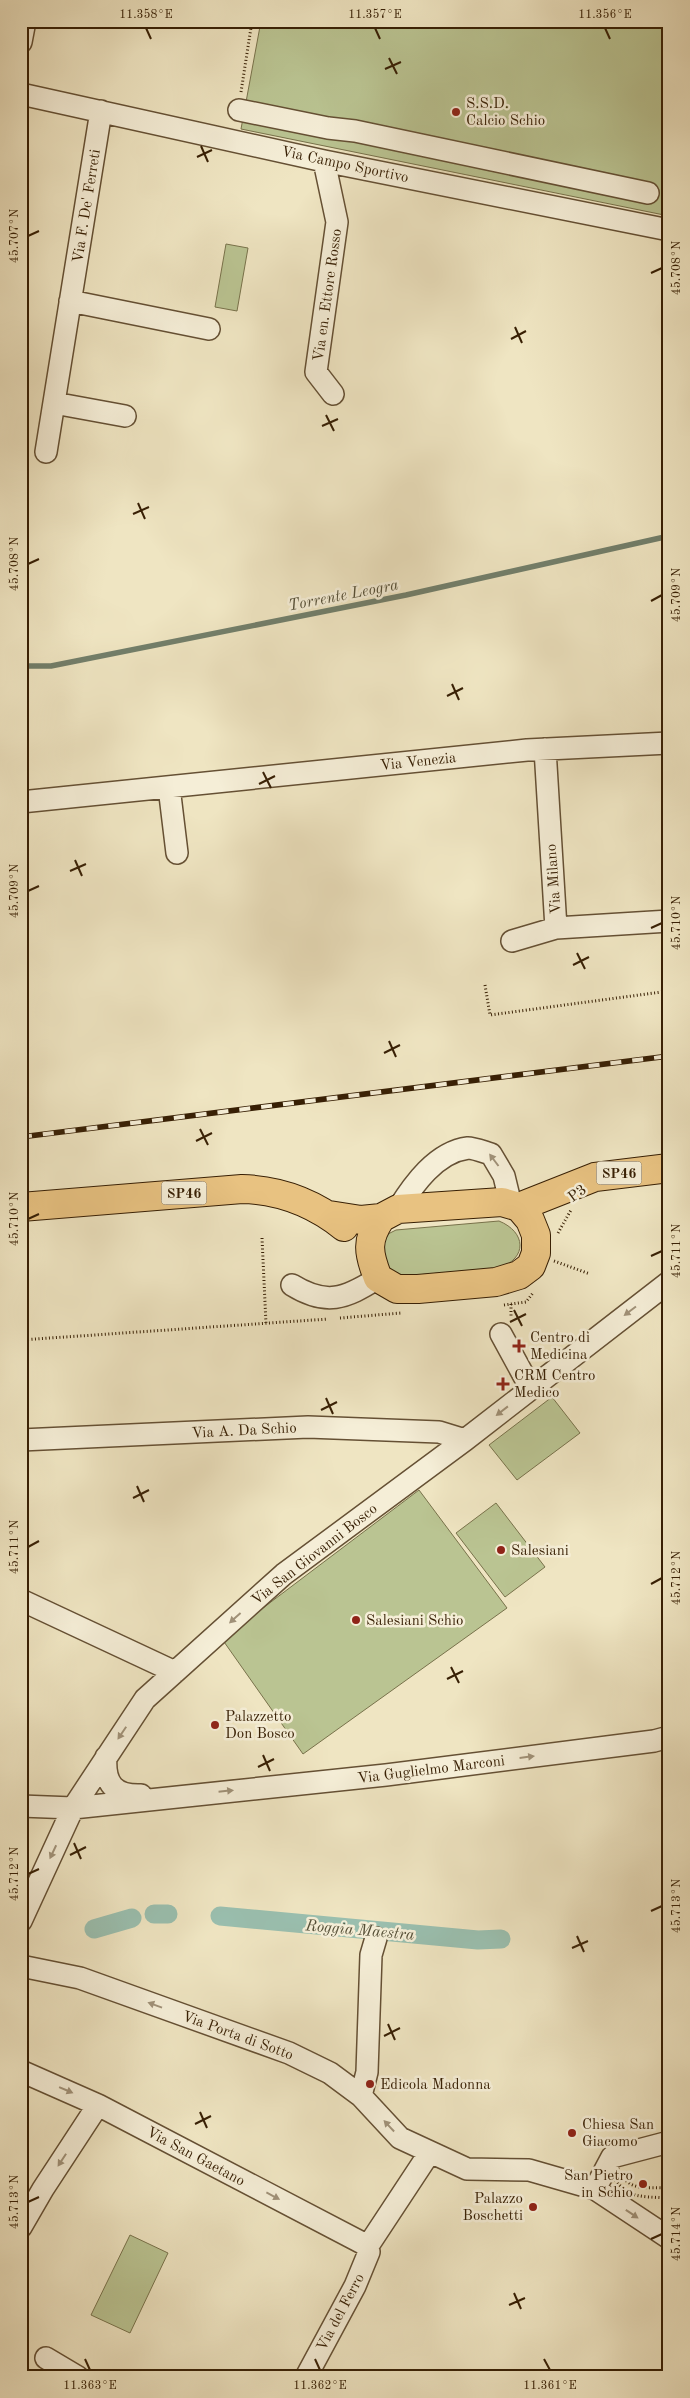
<svg xmlns="http://www.w3.org/2000/svg" width="690" height="2398" font-family="'Old Standard TT',serif">
<style>
.green{fill:#bac492;stroke:#78724b}
.lines{fill:none;stroke-linecap:round;stroke-linejoin:round}
.stream{stroke:#727f6b;stroke-width:5.5}
.canal{stroke:#9abfaf;stroke-width:19}
.minor-casing{stroke:#655034;stroke-width:24}
.major-casing{stroke:#371f04;stroke-width:30}
.path{stroke:#371f04;stroke-width:3;stroke-dasharray:1 2.5;stroke-linecap:butt}
.minor{stroke:#f5eed7;stroke-width:21}
.major{stroke:#e8c281;stroke-width:28}
.rail-casing{stroke:#371f04;stroke-width:5.5}
.rail{stroke:#f5eed7;stroke-width:4;stroke-dasharray:11;stroke-linecap:butt}
.oneway{fill:#a09178}
.ticks{fill:none;stroke:#371f04;stroke-width:2}
.poi-dot{fill:#8f2418;stroke:#f5eed7;stroke-width:2}
.labels{text-anchor:middle;stroke-width:5;stroke-linejoin:round;paint-order:stroke}
.shield{fill:#f5eed7;stroke:#705d43;stroke-width:1}
.shield-label{font-size:14px;font-weight:bold;fill:#371f04}
.poi-label{font-size:15px;fill:#371f04;stroke:#f5eed7;text-anchor:start}
.street-label{font-size:15px;fill:#371f04;stroke:#f5eed7}
.water-label{font-size:16px;font-style:italic;fill:#554f37;stroke:#f5eed7}
.neatline{fill:none;stroke:#371f04;stroke-width:2}
.ticks-label{font-size:12px;text-anchor:middle;fill:#371f04}
</style>
<rect width="100%" height="100%" fill="#efe5c2"/>
<filter id="stains"><feTurbulence type="fractalNoise" baseFrequency=".004" numOctaves="4"/><feColorMatrix values="0 0 0 0 .2 0 0 0 0 .09 0 0 0 0 .02 0 0 0 .5 -.17"/></filter>
<radialGradient id="worn" r=".72"><stop offset=".6" stop-color="#630" stop-opacity="0"/><stop offset="1" stop-color="#630" stop-opacity=".3"/></radialGradient>
<path class="green" d="M261 21H669V216L241 129Z
M226 244 248 248 237 311 215 307Z
M499 1221C526 1232 528 1258 499 1268L404 1276C384 1273 384 1262 380 1245L386 1235 396 1230Z
M552 1397 580 1433 517 1480 489 1445Z
M419 1490 507 1608 303 1754 222 1639Z
M496 1503 545 1567 505 1597 456 1533Z
M130 2235 168 2253 130 2333 91 2315Z"/>
<g class="lines">
<path class="stream" d="M21 666H51L406 595 669 536"/>
<path class="canal" d="M154 1914H168
M220 1916 478 1940 501 1939
M94 1929 132 1918"/>
<defs>
<path id="minor" d="M21 42 25 21
M21 94 324 161 669 230
M239 110 328 128 355 131 648 193
M324 161 337 222 316 372 333 394
M70 301 209 329
M54 403 125 416
M46 452 101 111
M545 749 556 928 669 921
M169 787 177 853
M21 802 527 750 669 743
M512 941 556 928
M398 1209C413 1185 436 1152 468 1148 474 1148 484 1152 491 1154L504 1176 511 1205
M292 1285C326 1306 345 1299 378 1278
M501 1334 531 1389
M21 1440 308 1427 439 1432 465 1440
M21 1600 175 1672
M106 1757C104 1783 114 1796 141 1795
M21 1806 73 1808 386 1775 654 1741 669 1737
M21 1921 73 1808 145 1699 284 1574 465 1440 669 1282
M21 1966 80 1978 289 2053 330 2073 361 2096 400 2138 467 2169 529 2170 595 2189 612 2157 669 2142
M21 2071 98 2105 368 2246
M361 2096 367 2072 371 1955 376 1938
M595 2189 669 2238
M21 2227 43 2189 98 2105
M368 2246 430 2152
M46 2358 78 2377
M306 2377 355 2286 369 2252 368 2246"/>
<path id="major" d="M21 1207 242 1189C280 1190 314 1203 344 1227
M519 1207 595 1177 669 1168
M329 1215 361 1220 381 1218 398 1209 502 1202 519 1207 530 1220 536 1235V1253L531 1266 519 1275 496 1282 418 1289H397L378 1278C368 1253 366 1240 381 1218"/>
</defs>
<use href="#minor" class="minor-casing"/>
<use href="#major" class="major-casing"/>
<path class="path" d="M241 92 252 21
M485 985 490 1015 669 991
M558 1233 571 1210
M262 1238 266 1324
M554 1261 590 1274
M511 1304V1318
M504 1305 526 1302 533 1293
M340 1318 401 1313
M21 1340 328 1319
M622 2175C631 2191 648 2187 665 2188V2198C642 2196 628 2199 614 2178Z"/>
<use href="#minor" class="minor"/>
<use href="#major" class="major"/>
<defs>
<path id="rail" d="M21 1137 669 1056"/>
</defs>
<use href="#rail" class="rail-casing"/>
<use href="#rail" class="rail"/>
</g>
<defs><path id="oneway-solid" d="M-6-.8H1V-3.2L6.5 0L1 3.2V.8H-6Z" transform="scale(1.25)"/></defs>
<g class="oneway">
<use href="#oneway-solid" transform="translate(494 1160) rotate(-127)"/>
<use href="#oneway-solid" transform="translate(630 1311) rotate(143)"/>
<use href="#oneway-solid" transform="translate(502 1411) rotate(142)"/>
<use href="#oneway-solid" transform="translate(235 1618) rotate(138)"/>
<use href="#oneway-solid" transform="translate(122 1733) rotate(124)"/>
<use href="#oneway-solid" transform="translate(527 1757) rotate(-7)"/>
<use href="#oneway-solid" transform="translate(226 1791) rotate(-6)"/>
<use href="#oneway-solid" transform="translate(53 1852) rotate(115)"/>
<use href="#oneway-solid" transform="translate(155 2005) rotate(-160)"/>
<use href="#oneway-solid" transform="translate(66 2090) rotate(23)"/>
<use href="#oneway-solid" transform="translate(389 2126) rotate(-133)"/>
<use href="#oneway-solid" transform="translate(62 2160) rotate(123)"/>
<use href="#oneway-solid" transform="translate(273 2196) rotate(28)"/>
<use href="#oneway-solid" transform="translate(632 2214) rotate(34)"/>
</g>
<path class="ticks" d="M146 28 151 39M375 28 380 39M605 28 610 39M389 58 397 74M385 69 401 62M201 146 208 162M197 157 212 150M28 236 39 231M651 273 662 268M515 327 522 343M511 339 526 331M326 415 334 431M322 426 338 419M138 503 145 519M133 514 149 507M28 564 39 559M651 601 662 595M452 684 459 700M447 696 463 688M263 772 271 788M259 784 275 776M75 860 82 876M70 871 86 864M28 891 39 886M651 928 662 923M577 953 585 969M573 965 589 957M389 1041 396 1057M384 1053 400 1045M200 1129 208 1145M196 1141 212 1133M28 1219 39 1214M651 1256 662 1251M514 1310 522 1326M510 1322 526 1314M326 1398 333 1414M321 1410 337 1402M137 1486 144 1502M133 1498 149 1490M28 1547 39 1541M651 1584 662 1578M451 1667 459 1683M447 1679 463 1671M263 1755 270 1771M258 1767 274 1759M74 1843 81 1859M70 1855 86 1847M28 1874 39 1869M651 1911 662 1906M577 1936 584 1952M572 1948 588 1941M388 2024 395 2040M384 2036 400 2028M200 2112 207 2128M195 2124 211 2116M28 2202 39 2197M651 2239 662 2234M514 2293 521 2309M509 2305 525 2298M85 2359 90 2370M315 2359 320 2370M544 2359 550 2370"/>
<g class="poi-dot">
<circle cx="456" cy="112" r="5"/>
<path d="M516.5 1338.5h5v5h5v5h-5v5h-5v-5h-5v-5h5z"/>
<path d="M500.5 1376.5h5v5h5v5h-5v5h-5v-5h-5v-5h5z"/>
<circle cx="501" cy="1550" r="5"/>
<circle cx="356" cy="1620" r="5"/>
<circle cx="215" cy="1725" r="5"/>
<circle cx="370" cy="2084" r="5"/>
<circle cx="572" cy="2133" r="5"/>
<circle cx="643" cy="2184" r="5"/>
<circle cx="533" cy="2207" r="5"/>
</g>
<g class="labels">
<g class="shield">
<rect x="596.5" y="1161.5" width="45" height="23" rx="4"/>
<rect x="161.5" y="1181.5" width="45" height="23" rx="4"/>
</g>
<g class="shield-label">
<text x="619" y="1178">SP46</text>
<text x="184" y="1198">SP46</text>
</g>
<g class="poi-label">
<text x="466" y="108">S.S.D.<tspan x="466" dy="17">Calcio Schio</tspan></text>
<text x="530" y="1342">Centro di<tspan x="530" dy="17">Medicina</tspan></text>
<text x="514" y="1380">CRM Centro<tspan x="514" dy="17">Medico</tspan></text>
<text x="511" y="1555">Salesiani</text>
<text x="366" y="1625">Salesiani Schio</text>
<text x="225" y="1721">Palazzetto<tspan x="225" dy="17">Don Bosco</tspan></text>
<text x="380" y="2089">Edicola Madonna</text>
<text x="582" y="2129">Chiesa San<tspan x="582" dy="17">Giacomo</tspan></text>
<text x="633" y="2180" text-anchor="end">San Pietro<tspan x="633" dy="17">in Schio</tspan></text>
<text x="523" y="2203" text-anchor="end">Palazzo<tspan x="523" dy="17">Boschetti</tspan></text>
</g>
<g class="street-label">
<text transform="translate(345 164) rotate(12)" y="5">Via Campo Sportivo</text>
<text transform="translate(86 206) rotate(-81)" y="5">Via F. De' Ferreti</text>
<text transform="translate(327 295) rotate(-82)" y="5">Via en. Ettore Rosso</text>
<text transform="translate(418 761) rotate(-6)" y="5">Via Venezia</text>
<text transform="translate(553 879) rotate(-94)" y="5">Via Milano</text>
<text transform="translate(577 1193) rotate(-36)" y="5">P3</text>
<text transform="translate(244 1430) rotate(-3)" y="5">Via A. Da Schio</text>
<text transform="translate(314 1554) rotate(-38)" y="5">Via San Giovanni Bosco</text>
<text transform="translate(431 1769) rotate(-7)" y="5">Via Guglielmo Marconi</text>
<text transform="translate(238 2035) rotate(20)" y="5">Via Porta di Sotto</text>
<text transform="translate(196 2156) rotate(28)" y="5">Via San Gaetano</text>
<text transform="translate(340 2312) rotate(-62)" y="5">Via del Ferro</text>
</g>
<g class="water-label">
<text transform="translate(343 594) rotate(-11)" y="6">Torrente Leogra</text>
<text transform="translate(360 1929) rotate(5)" y="6">Roggia Maestra</text>
</g>
</g>
<rect width="690" height="2398" fill="none" stroke="#efe5c2" stroke-width="55"/>
<rect x="28" y="28" width="634" height="2342" class="neatline"/>
<g class="ticks-label">
<text x="146" y="18">11.358°E</text>
<text x="375" y="18">11.357°E</text>
<text x="605" y="18">11.356°E</text>
<text transform="translate(14 236) rotate(-90)" y="4">45.707°N</text>
<text transform="translate(676 268) rotate(-90)" y="4">45.708°N</text>
<text transform="translate(14 564) rotate(-90)" y="4">45.708°N</text>
<text transform="translate(676 595) rotate(-90)" y="4">45.709°N</text>
<text transform="translate(14 891) rotate(-90)" y="4">45.709°N</text>
<text transform="translate(676 923) rotate(-90)" y="4">45.710°N</text>
<text transform="translate(14 1219) rotate(-90)" y="4">45.710°N</text>
<text transform="translate(676 1251) rotate(-90)" y="4">45.711°N</text>
<text transform="translate(14 1547) rotate(-90)" y="4">45.711°N</text>
<text transform="translate(676 1578) rotate(-90)" y="4">45.712°N</text>
<text transform="translate(14 1874) rotate(-90)" y="4">45.712°N</text>
<text transform="translate(676 1906) rotate(-90)" y="4">45.713°N</text>
<text transform="translate(14 2202) rotate(-90)" y="4">45.713°N</text>
<text transform="translate(676 2234) rotate(-90)" y="4">45.714°N</text>
<text x="90" y="2389">11.363°E</text>
<text x="320" y="2389">11.362°E</text>
<text x="550" y="2389">11.361°E</text>
</g>
<rect width="100%" height="100%" filter="url(#stains)"/>
<rect width="100%" height="100%" fill="url(#worn)"/>
</svg>
